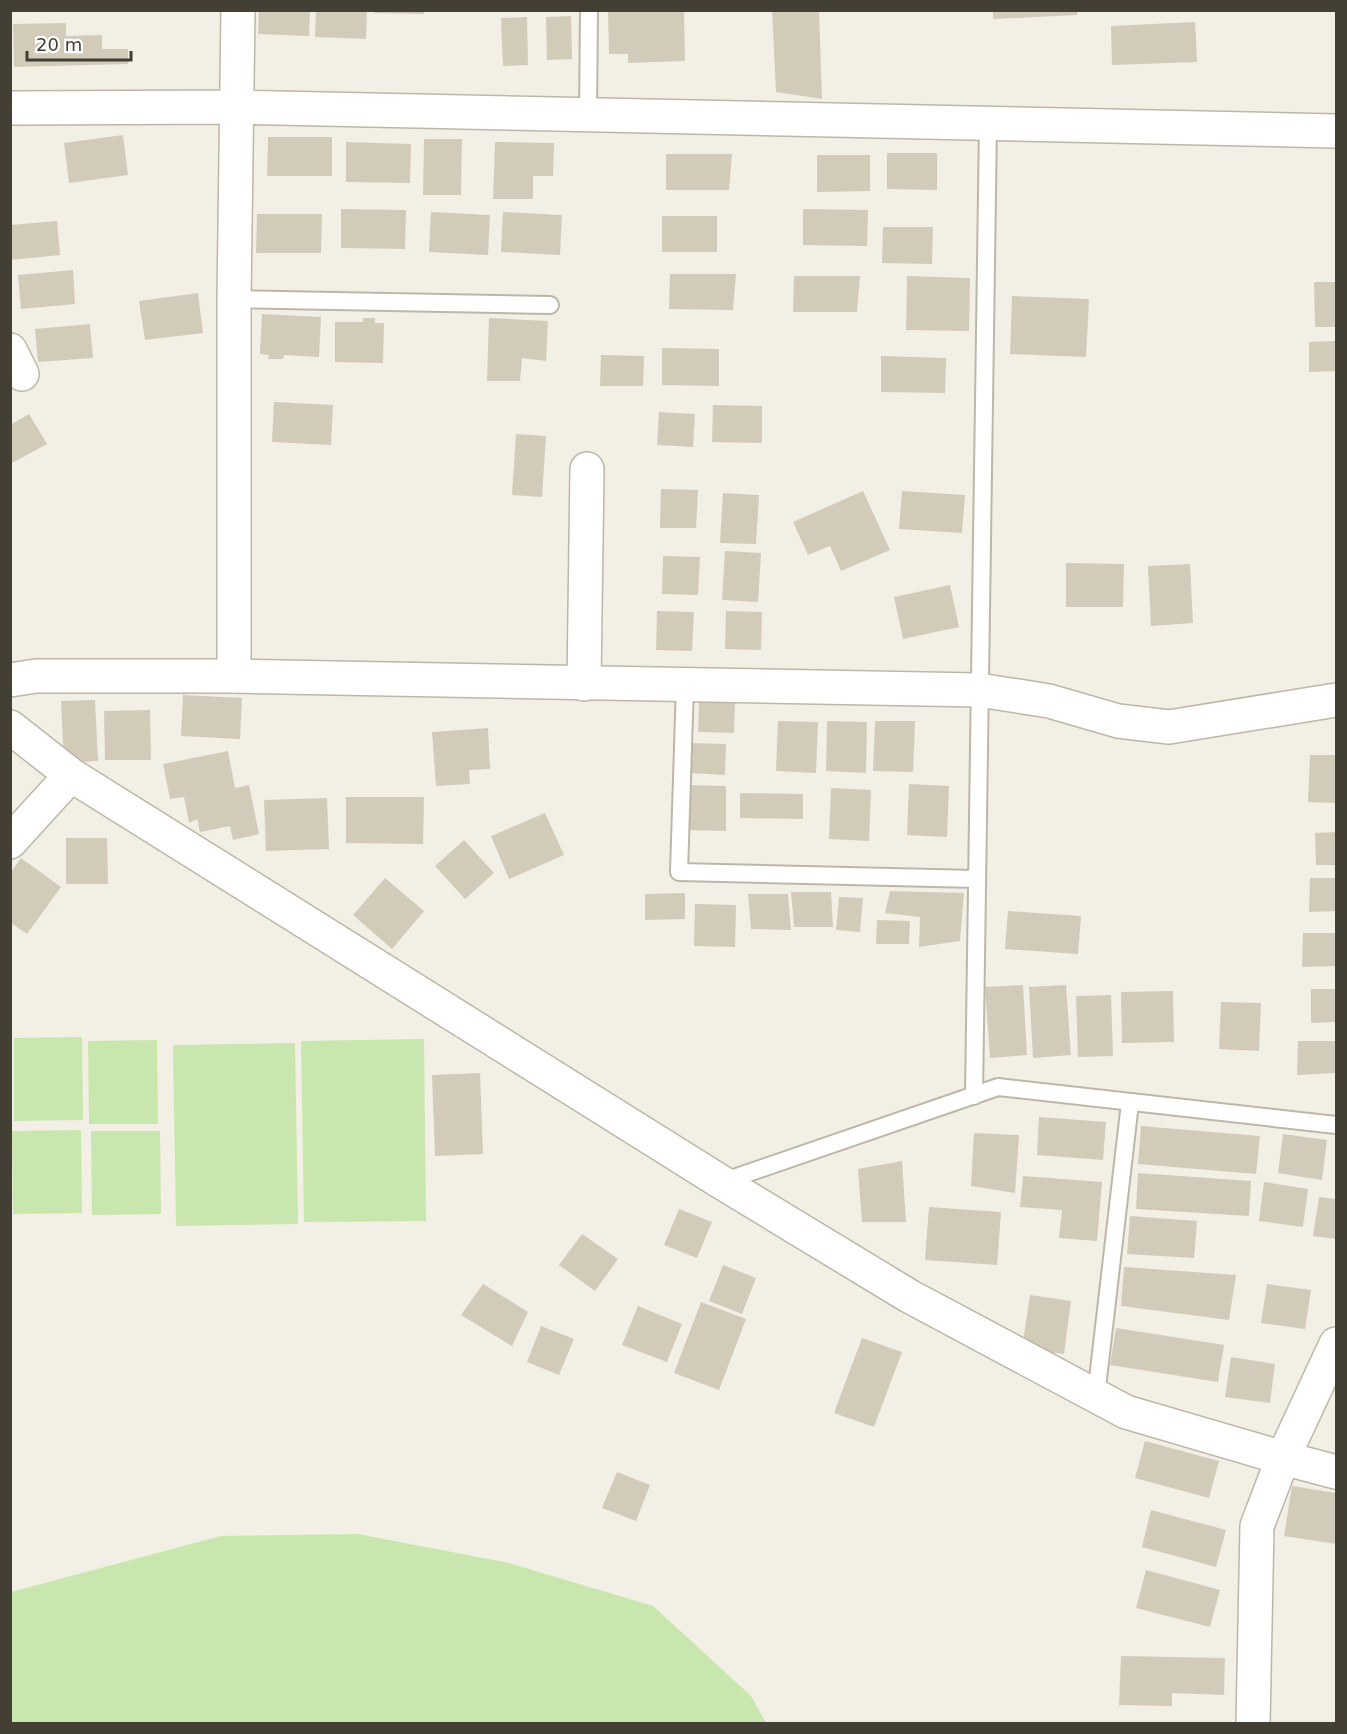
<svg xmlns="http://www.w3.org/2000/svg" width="1347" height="1734" font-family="'DejaVu Sans',sans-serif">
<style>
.green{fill:#c9e6ae}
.building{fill:#d3cbba}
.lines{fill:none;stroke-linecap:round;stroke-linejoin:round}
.service-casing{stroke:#bdb7a8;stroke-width:20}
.minor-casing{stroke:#bdb7a8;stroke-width:36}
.tertiary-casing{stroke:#bdb7a8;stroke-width:36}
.service{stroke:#fff;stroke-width:16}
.minor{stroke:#fff;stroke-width:33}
.tertiary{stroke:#fff;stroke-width:33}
</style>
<rect width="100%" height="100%" fill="#f2efe5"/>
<path class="green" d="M82 1037 83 1120 14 1121V1038Z
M424 1039 426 1221 304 1222 301 1041Z
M157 1040 158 1124H89L88 1041Z
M295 1043 298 1224 176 1226 173 1045Z
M81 1130 82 1213 13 1214 12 1131Z
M91 1131H160L161 1214 92 1215Z
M358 1534 509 1563 653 1606 751 1696 766 1723H11V1592L221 1536Z"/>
<path class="building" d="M259 10H310L309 36 258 34Z
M316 10H367L366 39 315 37Z
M374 10H424V14L374 13Z
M608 10H684L685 61 628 63V54H609Z
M772 10H819L822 99 776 92Z
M993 10H1077V15L993 19Z
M571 16 572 59 547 60 546 17Z
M527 17 528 65 503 66 501 18Z
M1195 22 1197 62 1112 65 1111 26Z
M66 23V36L102 35V49H128V64L14 67 13 24Z
M123 135 128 175 69 183 64 143Z
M268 137H332V176H267Z
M424 139H462L461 195H423Z
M346 142 411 144 410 183 346 182Z
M495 142 554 143 553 176H533V199H493Z
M887 153H937V190L887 189Z
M666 154H732L729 190H666Z
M817 155H870V191L817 192Z
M341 209 406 210 405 249 341 248Z
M803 209 868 210 867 246 803 245Z
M431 212 490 215 488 255 429 252Z
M503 212 562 215 560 255 501 252Z
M257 214H322L321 253H256Z
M662 216H717V252H662Z
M57 221 60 255 10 260V225Z
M883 227H933L932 264 882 263Z
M73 270 75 304 21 309 18 275Z
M670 274H736L733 310 669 309Z
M794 276H860L857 312H793Z
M907 276 970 278 969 331 906 330Z
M1314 282H1336V327H1315Z
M198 293 203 333 145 340 139 301Z
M1012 296 1089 299 1086 357 1010 354Z
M262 314 321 317 319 357 284 355 283 359H268L269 355 260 354Z
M363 318H375V323H384L383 363 335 362V322H363Z
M489 318 548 321 546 361 522 358 520 381H487Z
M90 324 93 358 38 362 35 329Z
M1336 341V371L1309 372V342Z
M662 348 719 349V386L662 385Z
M601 355 644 356 643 386H600Z
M881 356 946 358 945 393 881 392Z
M274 402 333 405 331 445 272 442Z
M713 405 762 406V443L712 442Z
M659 412 695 414 693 447 657 445Z
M29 414 47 444 10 464V425Z
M516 434 546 436 542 497 512 495Z
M661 489 698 490 696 528H660Z
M863 491 890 550 841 571 830 546 808 555 793 522Z
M902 491 965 495 962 533 899 529Z
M723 493 759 495 756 544 720 543Z
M725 551 761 553 758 602 722 600Z
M663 556 700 557 698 595 662 594Z
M1066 563 1124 564 1123 607H1066Z
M1190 564 1193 623 1151 626 1148 566Z
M950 585 959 627 903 639 894 597Z
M657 611 694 612 692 651 656 650Z
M726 611 762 612 761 650 725 649Z
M183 695 242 698 240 739 181 736Z
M95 700 98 761 64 763 61 701Z
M699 702 735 703 734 733 698 732Z
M150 710 151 760H105L104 711Z
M778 721 818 722 816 773 776 771Z
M827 721 867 722 866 773 826 771Z
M875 721H915L913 772 873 771Z
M488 728 490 769 469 770 470 784 436 786 432 732Z
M690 743 726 744 725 775 688 773Z
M228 751 235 788 249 785 259 834 233 840 230 826 200 832 197 819 189 823 184 797 170 799 163 764Z
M1310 755H1336V803L1308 802Z
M909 784 949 786 947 837 907 835Z
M686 785 726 786V831L685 830Z
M831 788 871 790 869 841 829 839Z
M740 793 803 794V819L740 818Z
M346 797H424L423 844 346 843Z
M327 798 329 849 266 851 264 800Z
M545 813 564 855 509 879 491 836Z
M1336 832V865H1316L1315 833Z
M66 838H107L108 884H66Z
M464 840 494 873 465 899 435 866Z
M21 858 61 887 27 934 10 922V873Z
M385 878 424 911 392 949 353 915Z
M1310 878H1336V911L1309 912Z
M890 891 964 893 960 941 919 947 920 917 885 913Z
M791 892H831L833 927H794Z
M685 893V919L645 920V894Z
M748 894H788L791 930 751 929Z
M839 897 863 898 860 932 836 930Z
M695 904 736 905 735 947 694 946Z
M1008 911 1081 916 1078 954 1005 949Z
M877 920 910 921 909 944H876Z
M1303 933H1336V966L1302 967Z
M1023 985 1027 1055 990 1058 985 987Z
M1066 985 1071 1055 1033 1058 1029 987Z
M1311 989H1336V1022L1311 1023Z
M1173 991 1174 1042 1122 1043 1121 992Z
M1111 995 1113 1056 1078 1057 1076 996Z
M1221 1002 1261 1003 1259 1051 1219 1049Z
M1298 1041H1336V1073L1297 1075Z
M480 1073 483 1154 435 1156 432 1075Z
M1039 1117 1106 1122 1103 1160 1037 1155Z
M1141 1126 1260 1136 1256 1174 1138 1164Z
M974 1133 1019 1135 1015 1193 971 1186Z
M1283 1134 1327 1140 1322 1180 1278 1173Z
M902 1161 906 1222H862L858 1169Z
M1138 1173 1251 1181 1249 1216 1136 1209Z
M1023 1176 1102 1182 1097 1241 1059 1238 1062 1210 1020 1207Z
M1264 1182 1308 1189 1303 1227 1259 1221Z
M1319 1197 1336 1199V1239L1313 1236Z
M929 1207 1001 1212 997 1265 925 1260Z
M679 1209 712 1222 697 1258 664 1245Z
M1130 1216 1197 1221 1194 1258 1127 1254Z
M582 1234 618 1259 595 1291 559 1265Z
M723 1265 756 1278 742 1314 709 1301Z
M1124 1267 1236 1275 1229 1320 1121 1306Z
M483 1284 528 1312 512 1346 461 1315Z
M1267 1284 1311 1290 1305 1329 1261 1323Z
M1030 1295 1071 1301 1064 1354 1022 1349Z
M701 1302 746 1319 719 1390 674 1373Z
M638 1306 682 1324 667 1362 622 1345Z
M541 1326 574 1339 559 1375 527 1362Z
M1116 1328 1224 1345 1218 1382 1110 1365Z
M862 1338 902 1352 874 1427 834 1413Z
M1231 1357 1275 1364 1270 1403 1225 1397Z
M1145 1441 1219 1461 1209 1498 1135 1478Z
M617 1472 650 1485 636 1521 602 1508Z
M1292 1486 1336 1493V1544L1284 1536Z
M1151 1510 1226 1530 1216 1567 1142 1547Z
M1146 1570 1220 1590 1210 1627 1136 1608Z
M1121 1656 1225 1658 1224 1695 1172 1693V1706L1119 1705Z"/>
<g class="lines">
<defs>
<path id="service" d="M588 115 589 10
M234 299 550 305
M685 685 679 872 977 879
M974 1096 988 124
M722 1182 998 1087 1336 1125
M1096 1396 1130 1103"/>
<path id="minor" d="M10 108 236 107 1336 131
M10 350 22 374
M234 676V299L238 10
M584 684 587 469
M10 727 71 775 721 1182 909 1296 1126 1412 1283 1458 1336 1472
M10 842 71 775
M1253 1724 1257 1526 1283 1458 1336 1344"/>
<path id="tertiary" d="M10 680 36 676H234L979 690 1049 701 1118 721 1169 727 1336 700"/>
</defs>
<use href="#service" class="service-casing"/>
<use href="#minor" class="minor-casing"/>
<use href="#tertiary" class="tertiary-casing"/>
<use href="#service" class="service"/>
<use href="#minor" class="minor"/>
<use href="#tertiary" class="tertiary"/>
</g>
<rect width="1347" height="1734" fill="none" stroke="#443f35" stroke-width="24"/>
<path d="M27 51v9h104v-9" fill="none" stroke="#443f35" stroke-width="3"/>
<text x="36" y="51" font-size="18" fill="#443f35" stroke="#ffffff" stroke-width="4.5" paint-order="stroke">20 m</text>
</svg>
